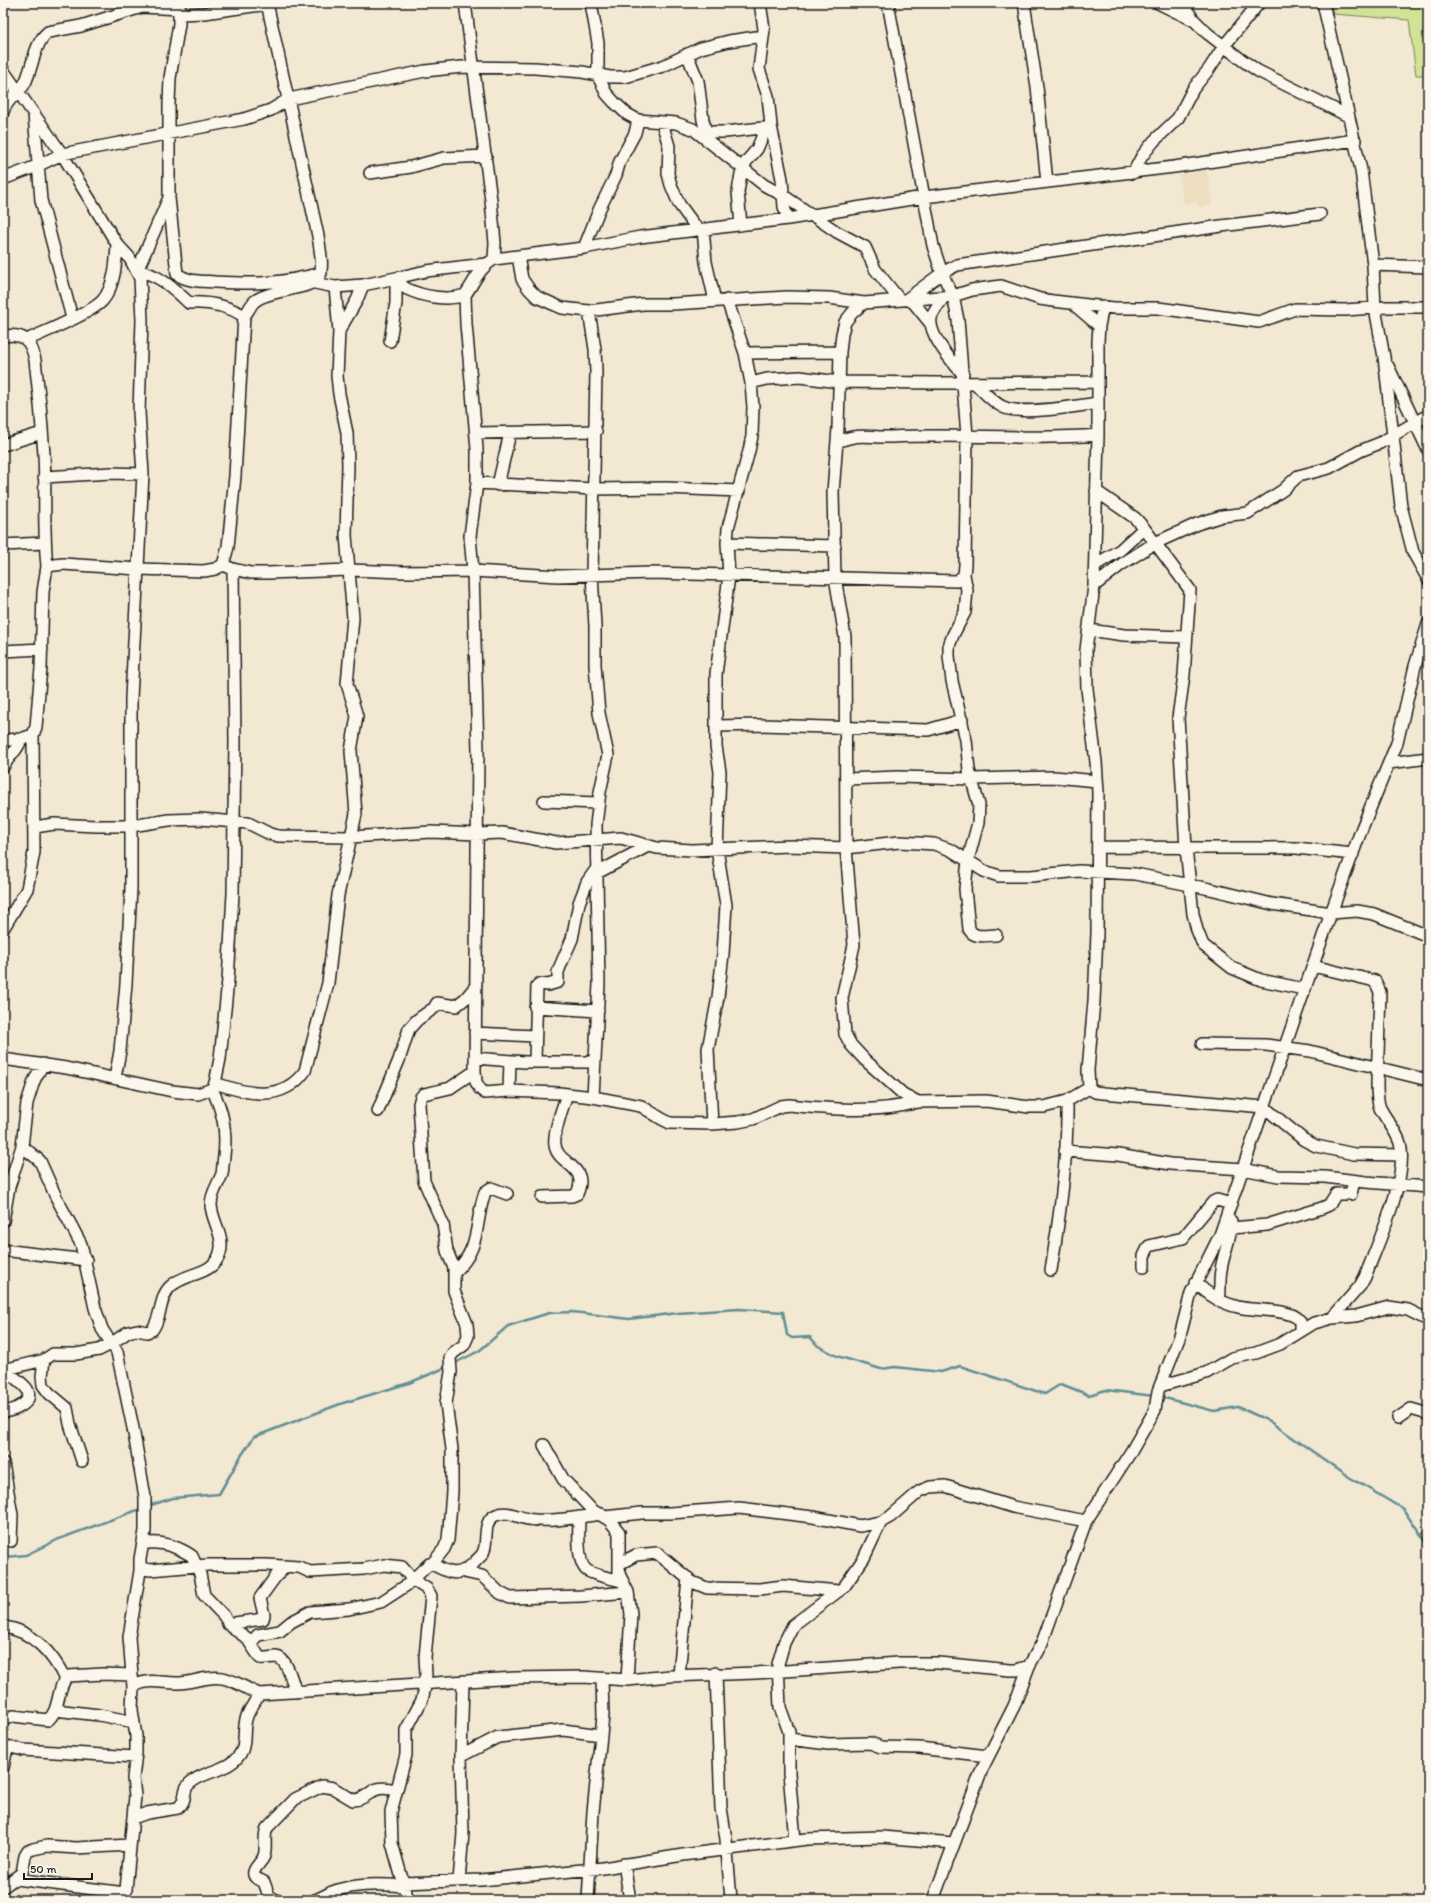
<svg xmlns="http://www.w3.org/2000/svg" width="1431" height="1903" font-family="Itim,sans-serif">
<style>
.built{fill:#eddebf}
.green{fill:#d2e396;stroke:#778059}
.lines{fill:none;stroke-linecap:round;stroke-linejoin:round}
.stream{stroke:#5f8f95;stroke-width:2.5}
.minor-casing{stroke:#1c1c1c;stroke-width:14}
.minor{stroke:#fbf7ec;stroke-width:11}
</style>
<rect width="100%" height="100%" fill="#f3e8d2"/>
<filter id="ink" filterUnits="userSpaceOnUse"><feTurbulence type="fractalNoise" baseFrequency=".025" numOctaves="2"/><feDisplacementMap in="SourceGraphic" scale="8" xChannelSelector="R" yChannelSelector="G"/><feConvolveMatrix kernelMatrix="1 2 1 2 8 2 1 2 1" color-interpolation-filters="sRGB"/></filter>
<g filter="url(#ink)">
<path class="built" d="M1207 170 1212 205 1198 207 1197 202 1184 204 1179 175Z"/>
<path class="green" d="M1331 3H1428V75H1416L1409 20 1333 14Z"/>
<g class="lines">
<path class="stream" d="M453 1364 479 1351 508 1326 549 1313 573 1312 629 1319 678 1313 739 1309 783 1312 787 1335 792 1338 810 1337 818 1346 837 1356 881 1369 895 1367 941 1372 960 1366 1045 1394 1061 1384 1089 1395 1106 1390 1154 1396
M1161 1397 1214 1411 1238 1407 1269 1421 1349 1477 1403 1509 1428 1546
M148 1506 173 1498 219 1494 241 1456 254 1437 340 1404 409 1383 447 1367
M3 1555 6 1557 26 1555 59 1539 143 1508"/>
<defs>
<path id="minor" d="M179 3V24L170 78 169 104V198L177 274C188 282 202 281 215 282 256 284 281 284 321 273
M465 3 491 200 495 243 494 259
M591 3 598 43V76L606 93 614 102 627 114 638 120 676 123 693 129 764 185 784 196 837 232 865 247 875 269 899 299
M760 3 764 29 759 69 768 96 771 126 782 179 784 207 788 219
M1024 3 1037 87 1047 182
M1158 3 1193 20
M1182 3 1194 20 1207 33 1242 60 1258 71 1348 116
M1323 3 1361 170 1373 265 1375 308 1384 357 1401 506 1413 552 1428 579
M179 14 204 13 268 4
M687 54 698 81 703 120 706 132
M3 70 62 154 117 244 129 257 140 278 142 320 139 412 143 474 131 698V888L126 984 120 1051 115 1078
M3 112C6 99 19 94 25 83 33 67 34 43 48 32L81 26 142 7 180 9
M34 114 41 200 72 318
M662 123 669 146 668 174 671 185 679 204 698 230
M700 132H725L771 127
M370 173 411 167 444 158 486 156
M1133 173 1142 156 1154 141 1178 118 1193 89 1209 69 1224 46 1259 3
M3 179 37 166 62 154 244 119 271 110 289 99 425 71 462 67 535 68 582 72 610 77H625L663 66 701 48 729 41 763 36
M168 200 137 271C158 273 175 290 189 303 209 302 228 306 244 316
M741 225 738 192 741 174 746 162 757 149 766 128
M703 229 706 262 715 301
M584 248 599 210 616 175 620 161 635 133 638 120
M518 256 522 279 529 289 537 297 562 308 589 311 643 304H673L787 297 829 298 864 303 953 296 972 290 1001 286 1040 299 1053 301 1114 308H1158L1259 322 1295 309 1345 310 1387 307H1428
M1373 265 1428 267
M335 287 363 285 396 278C399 282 403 287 407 289 424 297 448 301 465 295 475 281 479 268 494 259L584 248 640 237 788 219 924 197 1174 167 1355 140
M465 295 466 324 477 449V483L470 536 473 571 478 750 475 1071 476 1082 480 1089 485 1093 509 1091 559 1093 593 1097 641 1106 662 1119 670 1123 712 1124 738 1122 753 1119 781 1106 789 1105C832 1109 875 1114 918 1102
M944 297C940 303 933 311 931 318 928 335 953 363 963 374
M864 303 853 312 845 322 842 334 840 352 838 428 833 492 835 577 845 637 846 848 854 945 842 998 845 1034 851 1045 865 1060 903 1094 918 1102 986 1101 1029 1107H1044L1067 1101 1089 1088
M1072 303 1099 326
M1103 306 1099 326 1098 341V435L1094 586 1086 650 1087 689 1096 762 1098 792 1097 934 1094 1001 1088 1070 1089 1088 1095 1092 1103 1093 1264 1107 1304 1140 1316 1146 1354 1154 1401 1155
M589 311 595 349 596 372 592 575 595 626V665L599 713 608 755 600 792 596 825 599 984 593 1097
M931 324 914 303 907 299 942 273 957 265 1221 226 1320 214
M339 331 357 300 363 285
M3 336C24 333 31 340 35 360 39 391 42 422 44 454 46 491 43 529 47 566
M27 340C44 332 92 313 103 300 115 285 116 263 117 244
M390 341 396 303V278L426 271 486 264
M745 353 840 352
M1388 366 1428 450
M751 383 767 379 800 377 839 382 938 383 1098 382
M975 383C983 391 992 402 1003 407 1021 416 1077 406 1098 403
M477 433 596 431
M837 442C860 432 868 438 891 437 960 433 1029 441 1098 435
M3 445 42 433
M44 477 111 473 143 474
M477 483 594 489 666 488 739 491
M498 485 510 433
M1096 491 1135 518 1144 528 1190 590 1184 675 1178 718 1186 848 1193 914 1197 930 1203 945 1232 968 1261 980 1304 989
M727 543 835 546
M3 545 44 543
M223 565 233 569 251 573H268L349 570 404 572 473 571 558 576 651 573 957 581 964 575 965 565 967 436 958 320 953 296 942 273 933 246 888 3
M1095 565 1120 550 1144 528
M964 575 967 590 965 612 953 635 949 646V656L952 681 966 740 969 770 979 805 978 823 968 860 965 889 969 929C974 939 986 935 996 935
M1094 586 1122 564 1155 543 1197 524 1222 516 1248 513 1283 490 1298 476 1329 468 1360 451 1380 443 1428 415
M1089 630 1124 635 1186 637
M3 651 42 649
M717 726 760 725 928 730 962 720
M3 740 21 739 33 735 36 727 41 668 43 592 47 566 63 564 138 569 204 571 215 569 223 565 228 547 235 476 244 316C248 312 251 304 255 301 261 296 271 294 278 292 323 282 326 284 318 236L267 3
M1389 763 1428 758
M3 767C8 756 19 750 21 739
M846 779 898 777 971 779 1054 777 1097 781
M544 801 598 803
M35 827 54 824 96 826H131L169 820 200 819 248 823 270 834 278 836 350 837 431 832 477 834 502 833 556 843 621 838 657 848 692 850 790 846 846 848 899 842 918 843 934 844 951 850 984 871 999 876H1031L1079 871 1135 874 1210 889 1272 904 1331 913 1357 911 1374 914 1428 936
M1098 847 1296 848 1353 854
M597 873 648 846
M3 929 27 889 34 852 33 735
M1313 966 1375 981 1380 992 1377 1084C1377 1092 1377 1101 1380 1108 1386 1120 1396 1130 1400 1143 1409 1177 1377 1245 1365 1277L1360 1286 1332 1318
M535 1007 598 1011
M475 1033 535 1036
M1202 1044 1266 1045 1310 1051 1428 1080
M475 1058 525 1062H595
M3 1059 66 1068 172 1091 198 1094 212 1089 215 1083 220 1059 228 980 233 894 235 741 233 569
M535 1062 537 986 539 984 548 985 558 982V972L561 964 572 939 579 903 587 882 597 868
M215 1083C247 1094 282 1103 305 1071L328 983 338 895 356 814 351 751 357 716 347 684 353 618 346 535 348 465 347 433 339 394 337 376 339 331 335 287 315 283
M509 1091 510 1061
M378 1111 399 1060 409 1029 417 1020 434 1008 437 1003 456 1006 466 998 475 987
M712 1124 708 1049 718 997 723 954 726 905 717 849 720 772 716 746V674L729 576 727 543 728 528 749 451 752 436 753 407 751 383 745 353 727 300
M22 1146 40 1161 56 1197 81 1244 95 1308 102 1329 117 1352 133 1428 145 1497V1531L140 1559V1571L129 1637 133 1687 132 1710 136 1736V1753L133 1778 135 1796 125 1900
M1065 1151 1118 1155 1170 1164 1243 1169 1278 1176 1325 1177 1366 1182 1428 1187
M542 1197 572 1196 577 1194C590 1165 557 1165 555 1145 553 1132 563 1107 567 1094
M3 1221 9 1187 22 1146 27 1103 34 1081 43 1064
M1231 1228 1267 1225 1322 1208 1329 1205 1336 1194H1351L1354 1181
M3 1250 86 1260
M1144 1267V1256L1149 1246 1183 1238 1213 1202 1217 1200 1231 1204
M1051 1270C1060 1214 1068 1157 1067 1101
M454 1273C482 1247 474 1224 485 1192L491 1188 507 1194
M1195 1282C1207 1294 1221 1303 1238 1307 1252 1311 1292 1308 1300 1321V1331
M1219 1301C1221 1290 1219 1280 1221 1270 1223 1254 1232 1237 1231 1221
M44 1360 42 1376 43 1385 49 1393 67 1408 70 1424 82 1461
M3 1370 44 1360 53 1354H76L99 1350 109 1345 128 1332 137 1330 147 1332 152 1330C162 1318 159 1296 171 1286 186 1272 213 1276 220 1253 225 1236 212 1222 211 1205 211 1193 218 1185 222 1174 223 1169 223 1162 224 1156 227 1131 223 1111 212 1089
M1160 1386 1206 1373 1232 1358 1256 1353 1280 1344 1314 1323 1332 1318 1356 1316 1389 1307 1408 1310 1428 1320
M3 1412C13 1411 35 1403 27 1389 22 1382 12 1376 5 1370
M1398 1418 1411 1409 1428 1414
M544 1445 563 1479 592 1510 609 1520 619 1532V1574L628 1592 631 1614 627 1680
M3 1463 12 1515 11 1541
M579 1517C579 1529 576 1565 588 1571 597 1576 611 1578 621 1581
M604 1517 642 1513H670L739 1508 813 1517 860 1526 881 1522 890 1517 920 1491 930 1487 945 1486 1013 1507 1086 1521
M144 1540 148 1543C163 1541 180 1548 192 1556L200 1574 204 1595 224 1616 231 1627 247 1638 260 1658C265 1659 270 1657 276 1657 288 1658 292 1683 296 1692
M432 1564 444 1549 448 1540 452 1492V1449L446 1403 451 1372 450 1358 453 1353 464 1345 468 1336 467 1324 454 1291V1268L447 1251 443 1224 424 1181 419 1104 421 1097 424 1094 450 1088 475 1071
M619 1564 636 1555 657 1553 692 1582 707 1588 760 1589 783 1586 839 1591
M140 1568 150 1570 208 1565H267L299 1567 310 1572 364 1569 384 1565 402 1567 413 1580 427 1589 431 1596 425 1657 426 1675 423 1684
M464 1572 482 1576 500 1593 510 1598 581 1596 628 1592
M228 1624 263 1619 264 1615 260 1598 276 1576 285 1567
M3 1627C32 1630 53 1654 65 1679
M250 1643 258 1635 280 1631 291 1622 310 1612 349 1609 381 1602 407 1585 429 1564H432C450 1574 459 1578 475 1562 477 1559 481 1557 483 1553 489 1542 481 1521 496 1515 508 1510 516 1517 528 1519 546 1523 581 1517 601 1514
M716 1673 721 1808 726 1839 731 1900
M679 1675 688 1578
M133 1687C147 1677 164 1684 179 1683 193 1683 208 1675 222 1678 233 1679 248 1690 259 1694L515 1678 583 1677 627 1680 670 1676 756 1673 899 1663H939L1010 1670H1017L1029 1666
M55 1710 99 1715 134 1722
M3 1720 13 1716 48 1720C61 1709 56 1687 68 1676L103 1674 132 1675
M789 1739 828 1744 870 1743 881 1747 919 1748 988 1756
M3 1745 23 1750 135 1757
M461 1756 498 1737 563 1730 601 1735
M3 1768 7 1747
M133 1818 147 1813 178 1808C188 1800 182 1790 189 1784 199 1774 216 1772 228 1765 252 1751 240 1734 247 1716 250 1708 256 1701 259 1694
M795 1840 789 1773V1732L780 1707 778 1664 784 1643 793 1625 844 1587 864 1558 881 1522
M624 1864 630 1900
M16 1879 125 1893
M459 1881 463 1833 461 1756 463 1681
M403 1883 481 1880 603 1868 683 1855 807 1839 882 1837 953 1843
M3 1887 22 1873 25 1856 28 1851 33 1849 47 1846 76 1848 130 1845
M276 1900 269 1896 264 1882C261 1880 255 1879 254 1875 252 1869 262 1862 264 1856 267 1847 263 1836 267 1828L295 1799 322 1786 333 1788 353 1800C373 1799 367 1783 396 1790
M315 1900C321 1898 326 1895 332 1892 354 1883 381 1884 404 1886
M408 1900 392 1843 391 1812 406 1755V1730L422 1700 426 1683
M588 1900 593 1812 603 1716 602 1679
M933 1900 982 1769 1014 1706 1029 1666 1042 1643 1086 1521 1132 1450 1155 1410 1158 1391 1180 1336 1191 1293 1220 1235 1331 913 1362 828 1397 743 1415 666 1428 624"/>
</defs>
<use href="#minor" class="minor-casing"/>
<use href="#minor" class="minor"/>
</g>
</g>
<rect width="1431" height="1903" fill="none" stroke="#fbf7ec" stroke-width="16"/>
<rect x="8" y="8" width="1415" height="1887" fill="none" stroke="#1c1c1c" stroke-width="1.5" filter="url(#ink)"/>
<path d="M24 1873v6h68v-6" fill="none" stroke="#1c1c1c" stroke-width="2"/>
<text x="30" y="1873" font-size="12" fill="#1c1c1c" stroke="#fbf7ec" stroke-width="3" paint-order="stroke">50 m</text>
</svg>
